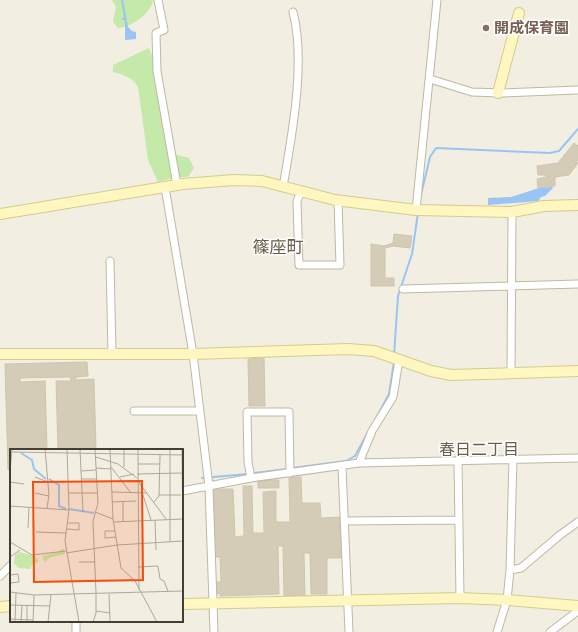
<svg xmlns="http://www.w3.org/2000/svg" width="578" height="632" font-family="'Alegreya Sans','Noto Sans JP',sans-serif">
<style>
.green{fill:#c4e9a8}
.water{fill:#99c4f4}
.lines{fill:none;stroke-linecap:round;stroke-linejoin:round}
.stream{stroke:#99c4f4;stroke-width:2}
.building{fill:#d4ccb7;stroke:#cfc5aa}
.street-casing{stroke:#beb8a4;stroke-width:9}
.secondary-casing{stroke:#d4cb8e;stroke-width:12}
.street{stroke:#fff;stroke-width:7}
.secondary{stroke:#fff7bf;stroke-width:10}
.education-dot{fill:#8d6e63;stroke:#fff;stroke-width:1.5}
.labels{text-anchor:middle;stroke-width:3;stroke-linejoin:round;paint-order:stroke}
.education-label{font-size:15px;font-weight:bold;fill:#785e54;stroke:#fff;text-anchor:start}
.neighbourhood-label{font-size:16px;fill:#675f49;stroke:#fff}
.quarter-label{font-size:17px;fill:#675f49;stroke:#fff}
.inset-river{fill:none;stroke:#99c4f4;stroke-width:2}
.inset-road{fill:none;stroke:#aca99c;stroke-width:1}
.view{fill:#f64d0e;fill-opacity:0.15;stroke:#f64d0e;stroke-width:2}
.inset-edge{fill:none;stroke:#443f32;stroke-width:2}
</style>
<rect width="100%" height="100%" fill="#f2efe2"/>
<path class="green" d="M112 0H153C151 14 131 27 118 28L113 22 116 7Z
M149 48 155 63 170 148 177 155 189 158 194 168 188 177H177L158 182 148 160 138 87C132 77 124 75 113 72V65Z"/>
<path class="water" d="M121 0H123L128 27 132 31 136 32V39L125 40V20H122V19L124 17Z
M552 187 553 188 545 196 541 197 538 201 488 205V198L511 197 539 188Z"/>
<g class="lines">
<path class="stream" d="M420 199 430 157 436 148 550 153 559 151 578 129
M394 356 398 296 412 254 418 213
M375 420 389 394 394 362
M292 468 346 461 355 456 367 434
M253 473 288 469
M202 478 248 474"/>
</g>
<path class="building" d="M574 143 578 146V160L576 162 578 163 569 175 555 177V186L538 188 537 179 546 177V175H538L537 166 558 163Z
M394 234 412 236 410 248 393 246 385 248V278H394V286H371V244L384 246 393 243Z
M264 358 265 406H249L248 359Z
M87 362 88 376 76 377V380L94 379 96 450H58L56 381H71L70 377 20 378V382L45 381 47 450H11V470H8L5 364Z
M289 477H301L302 503H320L321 518 340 517 341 558H327V594H311L310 553H304L305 596H284L283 546H278L279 594 220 596V593L216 594 215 582H221L220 557H215L213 489H233L235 537 244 536 243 486H252L253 533H264L263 492 276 491V522H290Z
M279 480V488H258V481Z"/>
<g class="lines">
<defs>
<path id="street" d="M158 0 164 30 156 33 157 71 177 185
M430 79 472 92 502 93 578 90
M165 187 193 354 209 486 214 632
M283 187C292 135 306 62 293 12
M301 192 297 201 299 265H340L338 201
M416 210 437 0
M110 261 112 354
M403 289 578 284
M511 374 512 212
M134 411H199
M458 460 460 598
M359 463 372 431 393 397 399 360
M342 467 349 632
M251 478 248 462 247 412H289L290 473
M182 491 251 478 359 463 578 458
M345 521 459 520
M510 570 521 568 560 535 578 522
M0 576 11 565
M76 621V632
M497 632 507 600 510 570 513 459
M550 632 578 611"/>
<path id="secondary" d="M498 93 519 13
M0 214 183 184 234 180 262 181 335 200 416 210 512 212 544 206 578 205
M0 354H193L348 349 374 351 431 371 451 375 578 371
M182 604 460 598 507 600 578 606
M0 607 11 606"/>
</defs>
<use href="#street" class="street-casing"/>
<use href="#secondary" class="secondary-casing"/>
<use href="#street" class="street"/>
<use href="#secondary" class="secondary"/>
</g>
<circle class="education-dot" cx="486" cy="28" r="4"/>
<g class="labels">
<g class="education-label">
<text x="494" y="33">開成保育園</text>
</g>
<g class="neighbourhood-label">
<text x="479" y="455">春日二丁目</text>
</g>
<g class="quarter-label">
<text x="278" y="253">篠座町</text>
</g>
</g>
<g transform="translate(10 449)">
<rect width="173" height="173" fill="#f2efe2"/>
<path d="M51 100H54L55 105 39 109 35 113 32 107 49 103ZM9 103 25 107 29 113 23 115 20 120 9 119 4 114 5 106Z" fill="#c4e9a8"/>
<path class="inset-river" d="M11 4 22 11 24 20 36 30M39 30 49 36V57L56 60M59 60 84 64"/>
<path class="inset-road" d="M35 0 39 46 37 59M57 0 59 61 55 92 69 173M70 0 73 63M85 0 88 54 83 72 86 144M100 0 103 70 111 119 125 132 147 173M114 0V18M128 0 129 141M172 0 173 95M2 3 173 6M86 8 108 15 127 29M128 15H150M101 18 121 44M86 19 101 20M71 22 86 21M0 23 2 0M127 25 172 24M25 28 38 33M110 28 124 25M72 30H86M127 31 156 70M0 33 14 35M102 43 137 44M25 44 39 47M59 44H87M133 46 141 71M149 46H171M113 52V72M102 53 126 52M144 53 149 47 150 6M0 57 59 61M85 63 103 70M145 71 146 101M104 73 173 70M18 79 19 58M57 80 69 81V74H58M105 82H95V89L106 88M26 83 56 84M0 93 22 106 56 102M160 93V0M56 104 107 96 173 92M0 108 10 101M69 113H85M128 118 148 117 150 130 154 132 158 142M0 126 8 125 9 133 0 134M0 143 24 146 173 142M99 145 100 172M0 156 40 157M86 162 100 164M0 170 23 171M17 172V156M5 173 6 144M11 173 12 156M23 173 24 146M38 173 41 146M83 173 86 164V145"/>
<path class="view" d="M132 32 133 131 24 133 23 33Z"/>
<rect width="173" height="173" class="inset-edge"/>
</g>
</svg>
